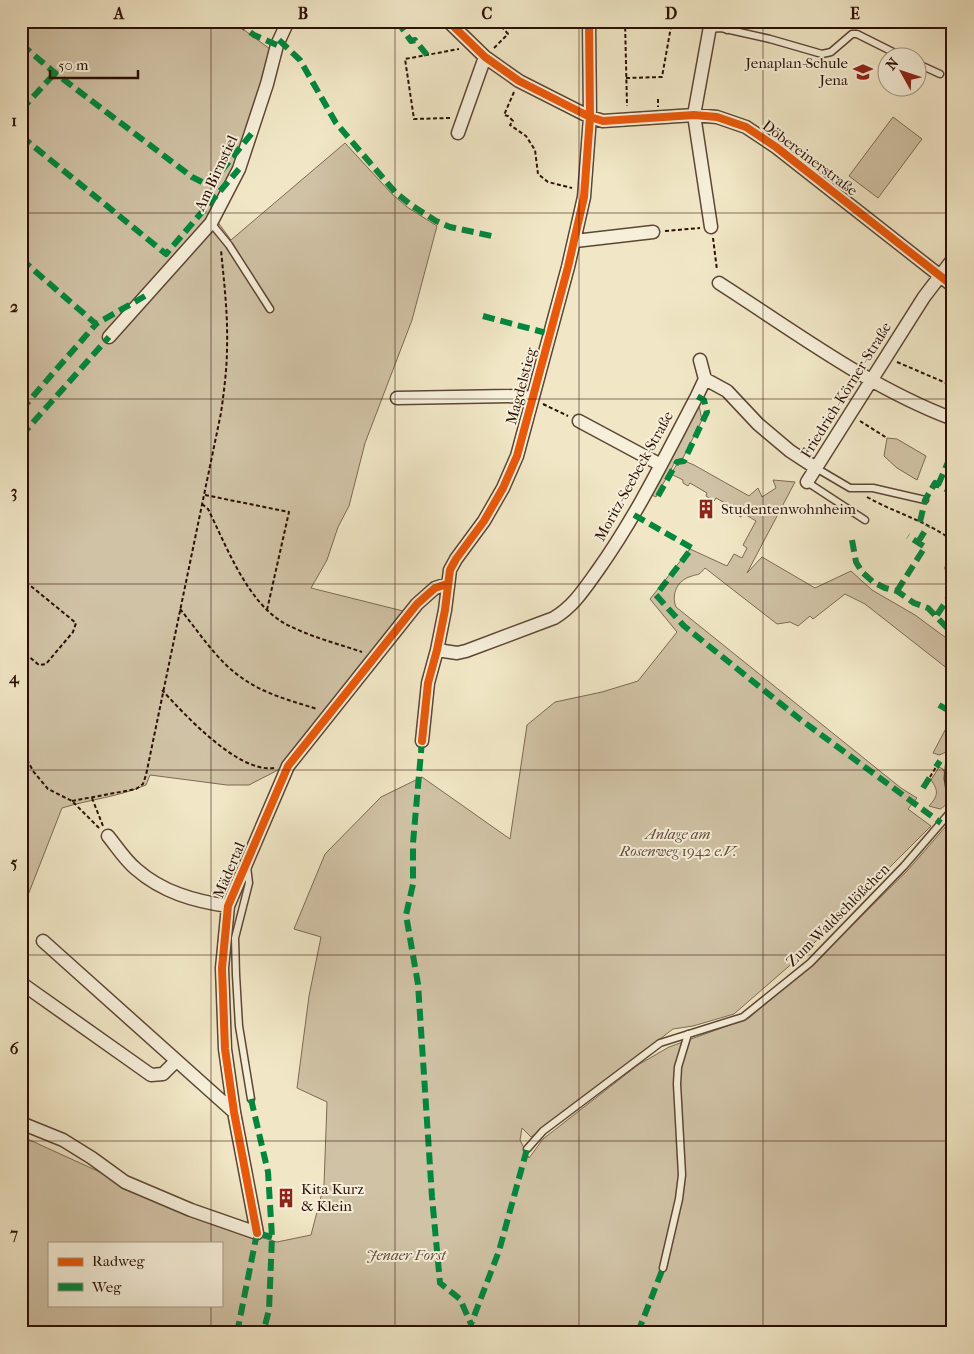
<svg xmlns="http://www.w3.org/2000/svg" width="974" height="1354" font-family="'IM FELL French Canon',serif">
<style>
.green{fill:#d0c2a5;stroke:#7e6954;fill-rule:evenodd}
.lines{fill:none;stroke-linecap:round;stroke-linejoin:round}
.lane-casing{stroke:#5d4634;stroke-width:9}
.street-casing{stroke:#5d4634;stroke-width:15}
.path{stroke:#2c1004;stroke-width:2;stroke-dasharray:4 2.5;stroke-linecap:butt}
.lane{stroke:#f6efda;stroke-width:6}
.street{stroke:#f6efda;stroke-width:12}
.quiet{stroke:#00873e;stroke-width:6;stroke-dasharray:12 6;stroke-linecap:butt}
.cycleway-casing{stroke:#f6efda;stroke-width:11}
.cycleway{stroke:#e8590c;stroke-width:8}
.grid{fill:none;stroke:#2c1004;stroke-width:1;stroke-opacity:0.55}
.labels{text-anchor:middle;stroke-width:4;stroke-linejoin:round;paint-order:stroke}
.poi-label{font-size:15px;fill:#2c1004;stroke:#f6efda;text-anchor:start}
.street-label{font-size:15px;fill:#2c1004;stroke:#f6efda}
.park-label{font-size:15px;font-style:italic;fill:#654e3c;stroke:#f6efda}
.neatline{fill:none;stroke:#2c1004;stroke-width:2}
.grid-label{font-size:16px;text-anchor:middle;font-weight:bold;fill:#2c1004}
</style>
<rect width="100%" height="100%" fill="#f1e7c6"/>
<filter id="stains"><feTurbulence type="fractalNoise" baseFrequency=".004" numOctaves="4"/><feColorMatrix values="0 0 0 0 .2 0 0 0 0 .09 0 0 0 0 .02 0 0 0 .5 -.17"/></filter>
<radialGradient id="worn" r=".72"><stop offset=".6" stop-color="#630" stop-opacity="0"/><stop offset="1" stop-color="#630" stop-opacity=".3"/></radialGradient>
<path class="green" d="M21 21H232L270 49 259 95 217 221 231 240 345 143 392 194 407 207 437 226 412 320 365 443 349 506 338 527 327 560 311 588 403 611 278 770 249 785H227L150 775 146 785C118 797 91 799 62 808L21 913Z
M893 117 922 139 878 198 849 176Z
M698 401 702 420 683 458 676 460 656 497 650 494Z
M887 438 897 439 926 456 917 480 897 468 884 456Z
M687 462 694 465 749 496 758 488 762 497 776 488 773 480 795 482 747 573 762 557 815 588 851 571 872 590 915 615 953 643V673L865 604 845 594 813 619 810 616 798 626 790 622 777 624 705 568C703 570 702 572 699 574 698 575 693 575 692 576 677 580 671 594 676 607L901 788 917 798 908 809 931 826 803 954 734 1014 693 1026 673 1029 531 1137 522 1128 520 1140 529 1158 543 1139 638 1065 669 1047 749 1018 817 960 908 870 953 818V1333H21V1136L209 1222 277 1242 311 1235 324 1185 327 1102 297 1088 309 996 321 937 294 929 325 854 381 797 422 777 510 839 527 725 555 702 602 692 638 681 677 632 650 599 690 549 727 566 734 554 742 558 747 548 743 545 756 521 743 513 741 517 734 513 736 509 716 498 714 501 706 496 707 493 690 483 688 486 683 483V480L671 474 677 464ZM49 1243H221V1305H49Z
M953 715V744C950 750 945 753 939 755L933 753Z
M939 767 943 769C948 782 955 802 940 809L929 806C938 796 939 791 931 780Z"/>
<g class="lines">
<defs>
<path id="lane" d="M709 29 721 28 770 39 822 54 831 52 852 34H857L905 58
M727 30 730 21
M916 63 940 74
M950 121 953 117
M211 223 229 245 270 309
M816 468 850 488H873L925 500
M807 482 865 520
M949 568 953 570
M247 866 249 883 235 938 236 975 239 1026 251 1099
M527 1149 543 1131 660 1043 743 1017 810 963 904 866 953 809
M663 1268 679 1199 682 1175 677 1084 678 1067 688 1034"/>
<path id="street" d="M448 21 485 57 519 81 590 117 603 121 694 115 717 117 746 127 776 147 953 286
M711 21 694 115 711 227
M458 133 485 57
M575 241 653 232
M719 283C794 331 868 387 953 419
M109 337 211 223 239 169 267 84 277 45 288 21
M705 379 727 391 758 424 790 451 816 468
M397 398 516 396 532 398
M579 421 661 465
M807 482 924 297 953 259
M437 650 457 653 466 651 554 618C574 606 585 588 598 570 637 515 666 455 697 396L705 379 700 360
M422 741 428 683 437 650 445 610 450 570 456 559 484 521 503 488 517 456 568 267 584 197 590 117 589 21
M953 759 951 778 953 791
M108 836C117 847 125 860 136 869 162 892 194 901 228 906
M43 941 234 1112
M21 983 151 1075 163 1074 176 1061
M21 1123 63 1140 92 1158 125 1182 191 1210 257 1233
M257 1233 234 1112 225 1049 222 968 228 906 288 766 417 604 435 588 447 584"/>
</defs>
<use href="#lane" class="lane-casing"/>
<use href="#street" class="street-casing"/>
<path class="path" d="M625 21 627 106
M494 48 508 34 497 21
M626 78 662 77 672 21
M514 92 504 115 508 116 513 121 510 125 526 136 535 150 538 174 548 182 572 188
M658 99V107
M450 118 414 119 405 59 459 49
M665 231 700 228
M713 238 717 270
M897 362 953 386
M543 404 568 416
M860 421 887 438
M205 495 289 512 267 610
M867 497C895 513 927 521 953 541
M202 504 208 509C226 545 247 602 284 623 307 636 336 643 362 652
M21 578 76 623 73 632 46 664 39 665 21 650
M180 609C199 632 217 661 242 678 264 694 292 701 317 709
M162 690C185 715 238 773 274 768
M21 748 33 771 48 789 72 801 100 829
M930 777 936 767
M92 798 103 826
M72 801 136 789 143 784 146 775 221 413C224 391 227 369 227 347 228 314 224 282 221 250"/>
<use href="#lane" class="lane"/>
<use href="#street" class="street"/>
<path class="quiet" d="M236 21 254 35 277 45
M397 21 411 41 415 40 427 55
M279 40 300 60 336 123 395 192 411 205 436 221 450 227 492 236
M21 44 55 73 192 177 204 183 214 180 252 133
M21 110 55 73
M21 136 166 254 239 169
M21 259 96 324 145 296
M483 316 550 334
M21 390 26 395
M21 410 96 324
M21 436 109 337
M938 485 953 451
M658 496 677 462 684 461 707 412 704 400 697 396
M634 515 692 548 656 595 684 626 801 720 941 823
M920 522 925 500 935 483 953 493
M852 540 856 562 862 572 873 582 885 588 897 591 914 603 928 608 953 634
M918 542 928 526
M897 591 925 547 908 536
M937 615 953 591
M939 705 953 713
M422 741 413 843V884L406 915 418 984 432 1197 440 1283 460 1299 471 1324
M936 767 940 761
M923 788 930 777
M251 1099 268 1172 272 1237 269 1310 263 1333
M237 1333 257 1233 272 1237
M471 1333V1324L499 1251 527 1149
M640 1333V1327L663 1268"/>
<defs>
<path id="cycleway" d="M448 21 485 57 519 81 590 117 603 121 694 115 717 117 746 127 776 147 953 286
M422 741 428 683 437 650 445 610 450 570 456 559 484 521 503 488 517 456 568 267 584 197 590 117 589 21
M257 1233 234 1112 225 1049 222 968 228 906 288 766 417 604 435 588 447 584"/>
</defs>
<use href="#cycleway" class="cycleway-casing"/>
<use href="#cycleway" class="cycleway"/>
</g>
<path class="grid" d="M211 21V1243M395 21V1333M579 21V1333M763 21V1333M21 213H953M21 399H953M21 584H953M21 770H953M21 955H953M21 1141H953M211 1305V1333"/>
<defs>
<symbol id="school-bare" viewBox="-9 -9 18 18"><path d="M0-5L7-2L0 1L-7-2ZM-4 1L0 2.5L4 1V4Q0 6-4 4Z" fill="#8f2418" stroke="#f6efda" stroke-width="2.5" paint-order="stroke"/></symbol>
<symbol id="building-bare" viewBox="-9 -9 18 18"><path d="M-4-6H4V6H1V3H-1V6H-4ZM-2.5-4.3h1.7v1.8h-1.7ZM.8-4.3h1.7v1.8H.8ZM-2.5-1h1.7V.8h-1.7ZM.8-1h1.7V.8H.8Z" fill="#8f2418" stroke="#f6efda" stroke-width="2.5" paint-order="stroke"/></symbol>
</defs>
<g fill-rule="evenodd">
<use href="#school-bare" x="849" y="58" width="28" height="28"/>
<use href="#building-bare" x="692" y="495" width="28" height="28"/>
<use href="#building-bare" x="272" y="1184" width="28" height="28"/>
</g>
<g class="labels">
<g class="poi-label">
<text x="848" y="68" text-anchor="end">Jenaplan-Schule<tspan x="848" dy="17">Jena</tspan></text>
<text x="721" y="514">Studentenwohnheim</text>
<text x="301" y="1194">Kita Kurz<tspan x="301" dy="17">&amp; Klein</tspan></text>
</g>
<g class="street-label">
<text transform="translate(810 158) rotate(37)" y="5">Döbereinerstraße</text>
<text transform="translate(216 173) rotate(-65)" y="5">Am Birnstiel</text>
<text transform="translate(521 386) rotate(-75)" y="5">Magdelstieg</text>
<text transform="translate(846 390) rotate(-58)" y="5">Friedrich-Körner-Straße</text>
<text transform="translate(634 476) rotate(-61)" y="5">Moritz-Seebeck-Straße</text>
<text transform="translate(229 870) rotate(-67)" y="5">Mädertal</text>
<text transform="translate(838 915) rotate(-45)" y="5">Zum Waldschlößchen</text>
</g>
<g class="park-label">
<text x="678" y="839">Anlage am<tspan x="678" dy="17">Rosenweg 1942 e.V.</tspan></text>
<text x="406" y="1260">Jenaer Forst</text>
</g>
</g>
<rect width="974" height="1354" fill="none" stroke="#f1e7c6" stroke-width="55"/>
<rect x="48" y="1242" width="175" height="65" fill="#f6efda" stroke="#a59684"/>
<rect x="58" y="1258" width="25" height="8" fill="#e8590c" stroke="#a59684"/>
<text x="92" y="1266" font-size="15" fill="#2c1004">Radweg</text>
<rect x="58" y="1283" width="25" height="8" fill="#00873e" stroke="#a59684"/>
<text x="92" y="1292" font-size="15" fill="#2c1004">Weg</text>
<g transform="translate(902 72) rotate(310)"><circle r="24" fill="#f6efda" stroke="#a59684"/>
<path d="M0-4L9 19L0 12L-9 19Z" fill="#8f2418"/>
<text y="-8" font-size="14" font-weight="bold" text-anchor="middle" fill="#2c1004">N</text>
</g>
<path d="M50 70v8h88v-8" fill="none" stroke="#2c1004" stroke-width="2.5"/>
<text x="58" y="70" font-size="15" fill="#2c1004" stroke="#f6efda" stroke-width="4" paint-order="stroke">50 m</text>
<rect x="28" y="28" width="918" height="1298" class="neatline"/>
<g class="grid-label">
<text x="119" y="19">A</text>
<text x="303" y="19">B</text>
<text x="487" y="19">C</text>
<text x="671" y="19">D</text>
<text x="855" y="19">E</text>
<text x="14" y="126">1</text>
<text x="14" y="312">2</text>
<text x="14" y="497">3</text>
<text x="14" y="683">4</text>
<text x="14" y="868">5</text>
<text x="14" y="1054">6</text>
<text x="14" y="1239">7</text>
</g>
<rect width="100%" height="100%" filter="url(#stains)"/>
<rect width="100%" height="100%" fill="url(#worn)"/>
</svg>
